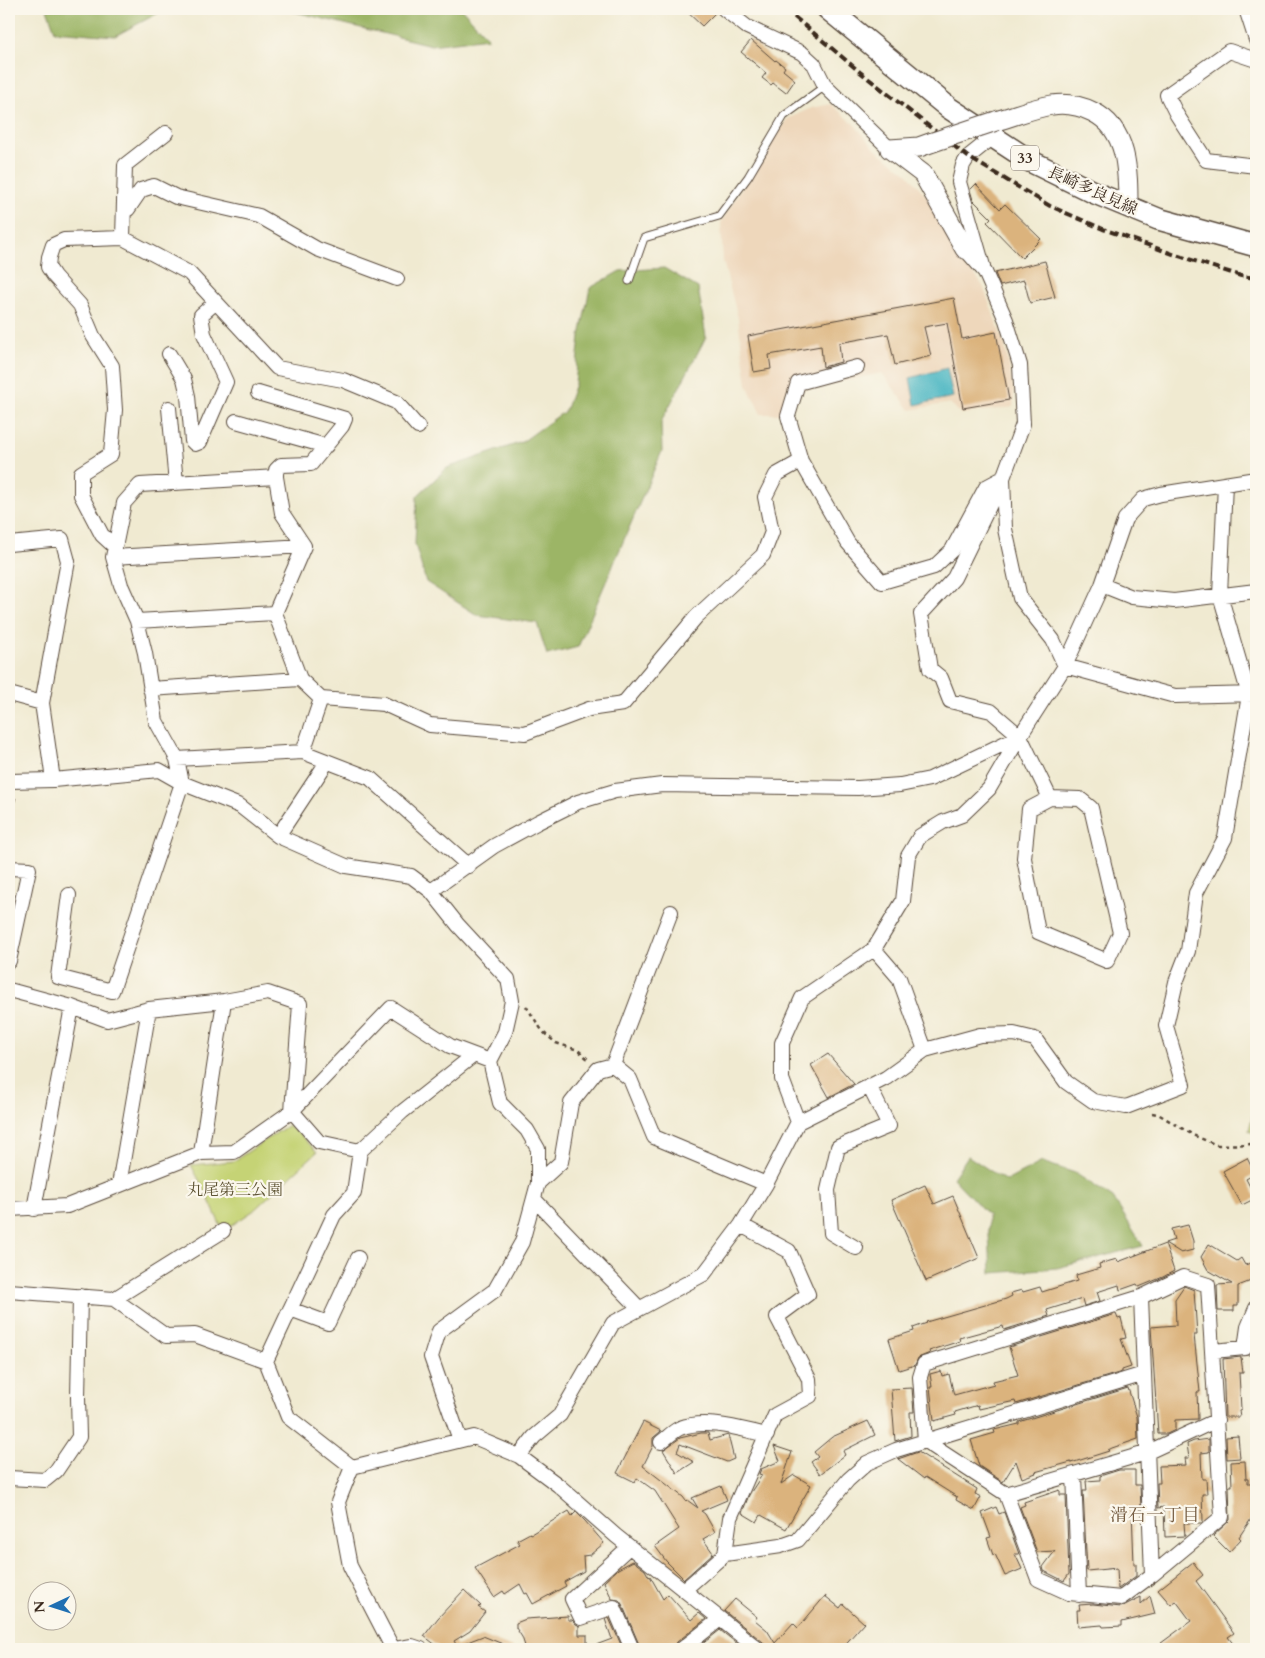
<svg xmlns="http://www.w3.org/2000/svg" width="1265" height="1658" font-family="Cardo,'Noto Serif JP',serif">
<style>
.built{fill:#eed7bb}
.green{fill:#c5d375;stroke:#807e4a}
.forest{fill:#9cb566;stroke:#6c7042}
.water{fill:#48b6c2;stroke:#427070}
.building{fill:#dbb37d}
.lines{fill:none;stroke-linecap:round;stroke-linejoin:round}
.lane-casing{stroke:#564739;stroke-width:9}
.street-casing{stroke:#564739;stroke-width:16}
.secondary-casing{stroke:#564739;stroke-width:21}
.primary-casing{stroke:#564739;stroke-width:24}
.path{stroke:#564739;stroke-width:2.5;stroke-dasharray:4 4;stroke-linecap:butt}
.lane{stroke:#fff;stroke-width:7}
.street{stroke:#fff;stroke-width:14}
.secondary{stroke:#fff;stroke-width:19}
.primary{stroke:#fff;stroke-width:21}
.rail{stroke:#3b2a1e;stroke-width:4;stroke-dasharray:8 4;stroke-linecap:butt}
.secondary-bridge-casing{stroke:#564739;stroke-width:21;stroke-linecap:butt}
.secondary-bridge{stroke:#fff;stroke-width:19}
.labels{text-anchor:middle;stroke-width:4.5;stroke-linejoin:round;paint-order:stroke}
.shield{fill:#fbf7ec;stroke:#75685c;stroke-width:1}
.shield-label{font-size:15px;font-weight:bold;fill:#3b2a1e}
.street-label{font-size:16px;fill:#3b2a1e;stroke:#fbf7ec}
.park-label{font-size:16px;fill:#5e5434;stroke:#fbf7ec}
.neighbourhood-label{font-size:18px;fill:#735a3f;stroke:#fbf7ec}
</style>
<rect width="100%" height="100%" fill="#fbf7ec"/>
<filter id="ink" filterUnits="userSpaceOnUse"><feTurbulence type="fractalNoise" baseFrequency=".02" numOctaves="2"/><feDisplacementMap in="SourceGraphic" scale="10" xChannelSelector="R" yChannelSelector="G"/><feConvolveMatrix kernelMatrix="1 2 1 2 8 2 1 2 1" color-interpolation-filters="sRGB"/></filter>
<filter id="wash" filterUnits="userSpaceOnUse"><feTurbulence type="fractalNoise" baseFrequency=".0096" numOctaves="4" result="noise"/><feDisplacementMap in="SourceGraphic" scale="20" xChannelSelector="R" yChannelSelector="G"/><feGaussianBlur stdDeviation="1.12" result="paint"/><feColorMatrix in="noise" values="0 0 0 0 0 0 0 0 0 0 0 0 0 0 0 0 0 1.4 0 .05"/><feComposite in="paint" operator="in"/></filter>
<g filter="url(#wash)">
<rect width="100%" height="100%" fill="#f0ead1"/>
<path class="built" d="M831 104 853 123 876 150 907 173 930 200 966 263 983 286 1005 346 1014 393 1013 407 961 414 950 403 910 410 882 373 802 390 782 414H761L747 385 738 318 723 261 721 223 748 177 787 119 811 108Z"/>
<path class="green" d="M1256 1099V1134L1249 1131Z
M287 1126 298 1132 317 1152 253 1211 223 1231 205 1191 191 1165 234 1161Z"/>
<path class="forest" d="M47 9H166L115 36 55 31Z
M283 9H462L488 38 431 45Z
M664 268 698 288 706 337 661 422 662 451 578 647 547 655 537 623 477 615 426 582 415 544 417 496 447 468 522 442 565 411 575 384 580 336 590 288 620 271Z
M968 1156 1006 1181 1042 1162 1075 1173 1113 1198 1143 1246 1057 1268 991 1273 988 1215 953 1178Z"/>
<path class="water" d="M947 368 953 397 915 405 910 378Z"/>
<g id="blocks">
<path class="building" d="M684 9H715L716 12 702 26Z
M751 40 775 61 776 60 785 67 783 70 795 80 786 93 773 83 771 85 762 78 766 73 741 52Z
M976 184 1000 209 1005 204 1041 239 1022 258 987 222 991 218 973 200 970 190Z
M1045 261 1055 297 1030 303 1024 280 1000 286 995 273Z
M954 298 962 339 996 332 1009 400 963 408 947 323 924 327 931 356 895 365 888 334 839 343 841 362 823 367 821 346 769 355 771 369 754 372 748 336Z
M828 1054 854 1084 829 1097 811 1065Z
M1247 1158 1255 1174 1246 1179 1256 1198 1242 1205 1223 1171Z
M925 1185 934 1204 953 1196 979 1258 926 1281 891 1200Z
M1188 1225 1193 1241V1250L1181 1253 1165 1243 1174 1240 1171 1229Z
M1165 1244 1174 1271 1163 1277 1139 1287 1137 1284 1120 1290 1119 1285 1097 1292 1100 1301 1084 1306 1082 1299 1047 1310 1049 1316 1004 1330 1003 1326 959 1338 960 1341 929 1351 930 1353 918 1358 915 1365 899 1370 889 1339 914 1331 913 1328 927 1323 926 1322 1006 1299 1012 1296 1011 1293 1022 1290 1023 1292 1040 1287 1042 1292 1077 1281 1076 1275 1100 1268 1099 1264 1117 1259 1118 1262Z
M1209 1244 1237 1261 1241 1258 1245 1265 1256 1261V1279L1238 1286V1306H1234V1311H1218L1217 1285 1232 1284 1208 1270 1201 1257Z
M1184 1286 1194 1290 1197 1335H1194L1200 1392H1197L1198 1419 1175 1420V1430L1167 1434H1158L1151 1327 1176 1325 1175 1299Z
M1116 1314 1118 1319 1121 1318 1126 1338 1121 1339 1131 1367 1122 1370V1372L1016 1404 1015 1401 979 1409 978 1405 955 1412 956 1415 934 1421 930 1387H932L930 1374 941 1371 942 1376 949 1374 954 1395 994 1384 993 1381 1018 1375 1009 1347Z
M1241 1357 1243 1373H1239L1241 1409 1239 1410 1240 1417H1225L1223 1359Z
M912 1388 914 1412H910L911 1436 895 1441 891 1389Z
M1128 1388 1137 1417 1138 1439 1112 1448 1108 1450 1109 1451 1071 1463V1462L1035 1472 1036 1473 1022 1478 1016 1461 1003 1482 979 1466 971 1440 995 1433 994 1430 1019 1424V1422L1022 1421Z
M868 1421 875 1435 843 1451 845 1455 820 1474 811 1462 818 1457 814 1452 832 1437Z
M643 1422 661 1431 653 1438V1446L643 1466 683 1497 686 1501 687 1500 698 1508 692 1498 721 1486 727 1500 701 1511 705 1514 715 1532 703 1539 713 1553 684 1579 666 1561 655 1546 679 1529 655 1491 637 1478 635 1482 617 1473Z
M701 1433H708L710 1440 728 1435 734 1459 727 1462 680 1444 677 1452 694 1462 677 1473 663 1450 680 1438Z
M1238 1436 1240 1458 1227 1459 1226 1437Z
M1209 1439V1452L1201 1453 1202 1479H1206L1207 1494H1202L1203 1521 1202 1523H1184L1185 1536 1165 1537 1164 1507 1158 1508 1157 1483H1160L1159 1466 1186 1465 1185 1458H1189L1187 1444 1194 1441Z
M774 1446 792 1452 781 1484 794 1475 811 1485 786 1529 761 1515 757 1522 742 1513 749 1495 762 1475 759 1474 761 1469 780 1461Z
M918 1452 977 1489 975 1494 981 1497 974 1510 956 1500 957 1497 925 1477 924 1479 898 1459Z
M1245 1461 1246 1479H1248V1483H1252L1253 1516 1239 1537 1241 1539 1229 1552 1213 1536 1230 1520 1229 1486H1232L1231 1462Z
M1119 1470H1135V1485H1140L1141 1509 1132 1510 1134 1564H1136V1576L1118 1589 1117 1568 1087 1571 1083 1491H1087L1086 1481 1100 1480V1476Z
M1060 1490V1495H1066L1069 1574 1064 1581 1044 1571 1043 1567 1055 1551 1037 1552 1020 1507 1025 1505 1024 1502Z
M996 1507 999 1514 1004 1512 1019 1554H1015L1022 1569 1005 1576 995 1554 993 1555 987 1538 991 1537 982 1513Z
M569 1511 572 1516 576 1512 585 1521 604 1543 590 1555 583 1556 584 1571 564 1582 566 1586 533 1604 527 1593 525 1594 520 1584 505 1594 503 1591 494 1597 475 1568 520 1544 517 1540 530 1533 531 1534Z
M633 1561 645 1570 649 1577 650 1576 663 1599 668 1594 691 1620 699 1613 706 1619 677 1642 673 1649H641L622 1604 619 1600 612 1599 604 1582 618 1569Z
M1193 1562 1203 1575 1196 1581 1234 1633 1228 1637 1237 1649H1153L1191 1621 1176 1601 1171 1605 1158 1590Z
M464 1590 481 1606 478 1607 485 1612 470 1631 454 1641 457 1646 483 1636 515 1649H441L424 1636 438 1618Z
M825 1596 840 1608 843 1604 864 1623 841 1649H767L763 1642 724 1611 735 1599 757 1617 755 1620 767 1630 775 1643 793 1623 798 1628Z
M1150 1596 1155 1614 1122 1622V1626L1103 1627 1102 1625 1078 1627 1077 1610H1080L1079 1605 1093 1604 1121 1607 1141 1597V1604Z
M568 1616V1620H572L579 1626V1635H587V1649H526L522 1637 516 1628V1623L526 1619Z
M609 1618 623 1649H588V1648L612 1639 605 1619Z
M720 1630 744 1649H696Z"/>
</g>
</g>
<g filter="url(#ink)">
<use href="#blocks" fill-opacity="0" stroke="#564739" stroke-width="1"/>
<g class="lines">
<defs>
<path id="lane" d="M629 281 644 238 719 216 748 177 784 116 825 86"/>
<path id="street" d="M724 9 747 27 802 53 814 64 825 86 890 149
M1246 9 1256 40
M1256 60 1229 51 1167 95 1177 115 1206 160 1256 166
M124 212 128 209 141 190 154 186 176 197 259 216 317 249 397 279
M123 238 125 165 166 133
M965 249 985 272 1006 320 1020 365 1023 424 1003 478 1005 529 1020 598 1053 640 1065 666 1175 696 1256 694
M983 266 959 182 963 165 968 157 993 137
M169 354 184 379 188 396 192 441 195 444 200 442 226 382 204 334 201 315 216 302
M857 367 798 383 788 416 801 461 848 543 882 582 934 567 952 550 986 487 1003 478
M258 393 345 419 342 426 311 464 281 465 276 470V477
M169 408 176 483
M236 421 326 446
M1003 478 954 578 921 614 930 669 941 678 950 701 991 711 1020 736 1050 798 1029 809 1024 858 1038 932 1107 961 1120 933 1091 808 1080 799 1050 798
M9 544 62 539 68 561 42 703 53 780
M114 546 102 535 81 495V473L111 454 115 410 112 366 93 336 80 305 54 276 48 267 49 257 53 245 64 240 123 238 189 273 277 368 343 380 396 402 418 427
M113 557 304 546
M1102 585 1132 597 1174 601 1256 591
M137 621 275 613
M150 689 300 679
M9 694 42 703
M321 699 384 704 430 725 525 733 589 709 623 704 696 617 763 555 772 532 765 497 776 475 801 461
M177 759 303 752 370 778 469 866
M9 781 53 780 159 770 182 783 240 806 278 836 346 866 411 876 431 891 458 925 508 979 512 1001 505 1032 490 1061 500 1103 527 1130 538 1149V1183L522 1242 495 1290 439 1331 431 1357 460 1440
M278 836 327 762
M9 868 29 869 9 961
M431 891 494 846 538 822 578 802 615 791 662 785 858 788 900 785 930 779 1020 736
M69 895 58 977 112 991 182 783 177 759 156 721 145 653 137 621 121 585 113 557 124 503 140 485 276 477 282 513 304 546 275 613 300 679 321 699 303 752
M874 949 899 978 925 1050
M9 990 72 1007 107 1020 149 1009 224 1001 268 993 300 1004 292 1111 319 1142 360 1151 354 1193 334 1215 266 1361
M613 1065 630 1079 654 1137 766 1184
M613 1065 671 912
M798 1122 782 1079V1043L802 998 874 949 903 901 908 856 920 836 943 822 962 815 989 789 1020 736 1065 666 1102 585 1125 519 1143 499 1161 494 1256 479
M360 1151 402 1112 474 1055
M201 1153 224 1001
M538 1183 561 1162 571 1103 598 1069 613 1065
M119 1185 149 1009
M534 1199 639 1308
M9 1209 67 1206 201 1153 234 1152 292 1111 391 1008 450 1046 490 1061
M34 1209 72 1007
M856 1248 831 1233 828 1190 838 1147 889 1126 869 1086
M1183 1277 1208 1285 1222 1517 1152 1575 1121 1598 1069 1593 1038 1579 1006 1494 925 1441 920 1377 924 1364 1141 1297Z
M9 1291 114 1299 166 1336 195 1335 266 1361 288 1417 352 1467
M1141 1297 1152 1575
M114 1299 223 1231
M290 1309 328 1323 358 1258
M1213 1351 1245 1348 1248 1327 1256 1308
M661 1442C667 1438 673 1431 680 1428 706 1418 740 1429 767 1435
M519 1456 534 1437 560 1415 613 1323 704 1274 741 1225 766 1184 798 1122 886 1078 925 1050 980 1035 1014 1034 1035 1039 1066 1082 1093 1101 1126 1107 1183 1085 1166 1026 1176 982 1188 951 1196 893 1225 838 1249 695 1220 595 1225 484
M352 1467 474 1437 519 1456 558 1485 616 1536 758 1649
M352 1467 338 1502 350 1566 393 1649
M1074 1475 1079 1595
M9 1478 45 1480 56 1471 79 1437 78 1398 80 1296
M1006 1494 1146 1453 1217 1420
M629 1547 572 1599 581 1618 614 1607 632 1649
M725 1554 730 1518 775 1415 810 1396 809 1379 777 1317 808 1294 789 1251 741 1225
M684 1590 725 1554 781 1546 798 1540 848 1480 867 1463 896 1450 1144 1374
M395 1649 412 1646 421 1649
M682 1649 720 1619"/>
<path id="secondary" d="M996 121C1014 116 1033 108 1052 105 1067 103 1079 105 1093 112 1128 129 1128 172 1128 206
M933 142 919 147 890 149 923 174 965 249"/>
<path id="primary" d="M828 9 949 108 1030 161 1095 193 1158 219 1256 246"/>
</defs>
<use href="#lane" class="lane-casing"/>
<use href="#street" class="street-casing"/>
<use href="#secondary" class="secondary-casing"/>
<use href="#primary" class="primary-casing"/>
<path class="path" d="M9 817 16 795
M526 1006 543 1032 556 1043 578 1050 590 1061
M1152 1113 1158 1114 1195 1136 1217 1145 1256 1144"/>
<use href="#lane" class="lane"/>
<use href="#street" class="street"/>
<use href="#secondary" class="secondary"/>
<use href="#primary" class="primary"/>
<path class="rail" d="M785 9 860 72 968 157 1050 206 1103 229 1176 255 1241 276 1256 278"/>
<defs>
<path id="secondary-bridge" d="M933 142 996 121"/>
</defs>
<use href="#secondary-bridge" class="secondary-bridge-casing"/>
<use href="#secondary-bridge" class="secondary-bridge"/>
</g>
</g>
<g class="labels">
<rect class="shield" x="1011" y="145.5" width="28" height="25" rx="4"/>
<g class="shield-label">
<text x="1025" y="163">33</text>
</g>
<g class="street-label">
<text transform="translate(1093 190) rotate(24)" y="6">長崎多良見線</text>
</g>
<g class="park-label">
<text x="235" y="1195">丸尾第三公園</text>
</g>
<g class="neighbourhood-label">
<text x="1155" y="1521">滑石一丁目</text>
</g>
</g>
<rect width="1265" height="1658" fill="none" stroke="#fbf7ec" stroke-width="30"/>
<g transform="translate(52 1606) rotate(266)"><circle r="24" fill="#fbf7ec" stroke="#aea59a"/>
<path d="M0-4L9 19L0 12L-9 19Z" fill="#1f6fb2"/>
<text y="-8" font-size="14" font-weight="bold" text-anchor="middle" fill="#3b2a1e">N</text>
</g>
</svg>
